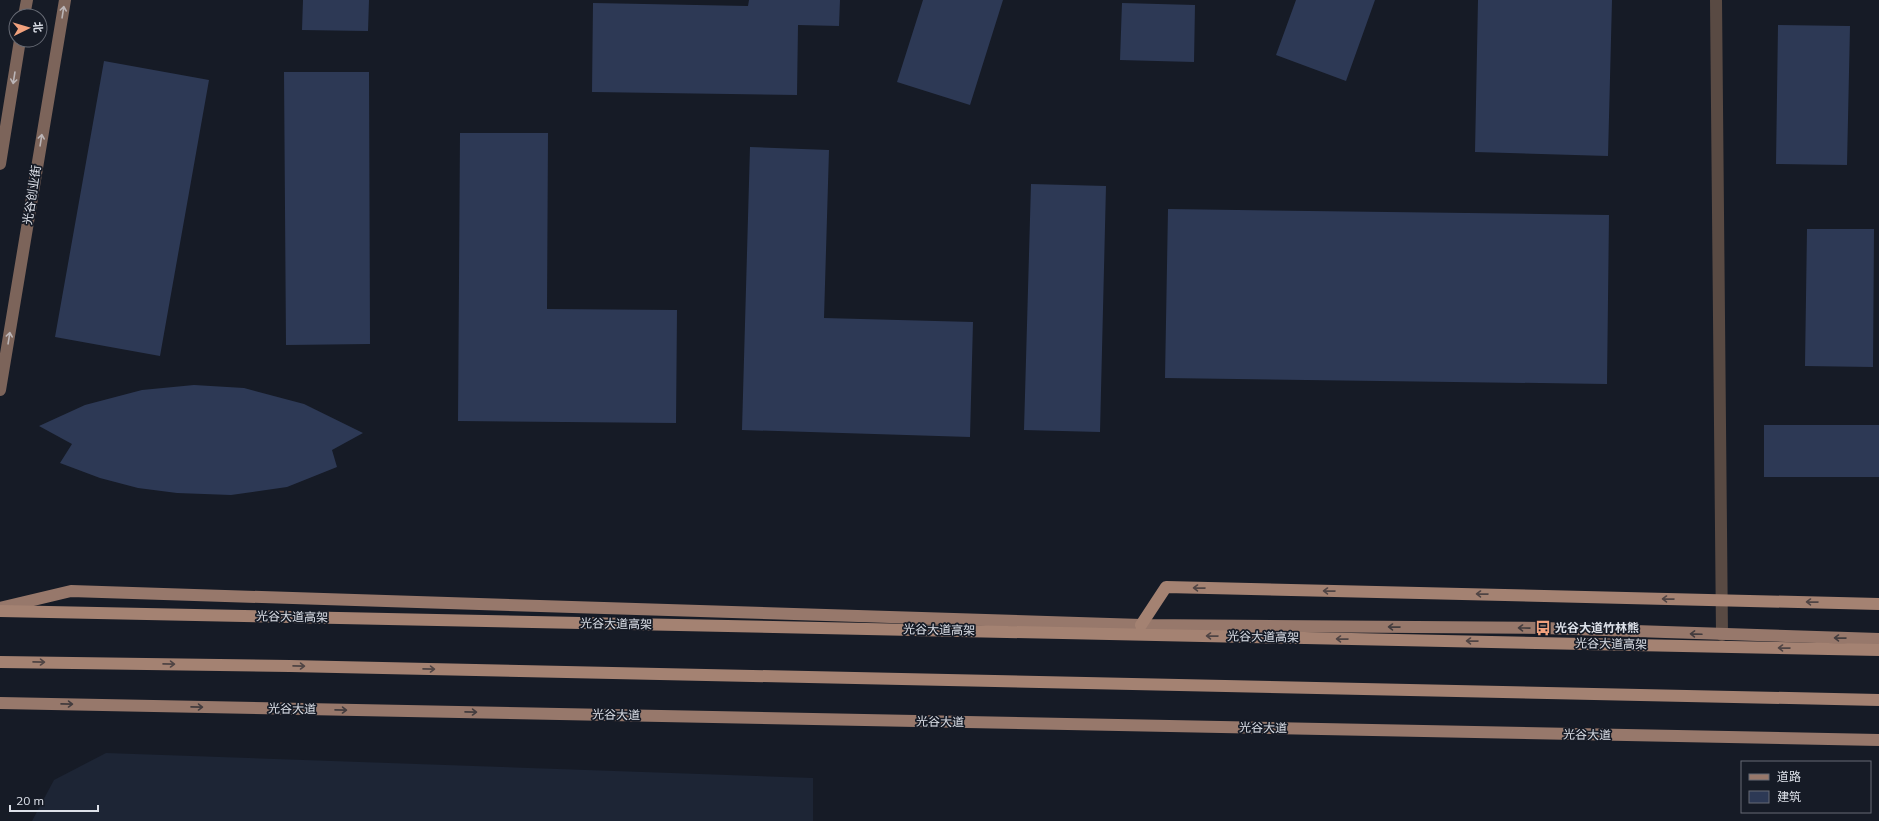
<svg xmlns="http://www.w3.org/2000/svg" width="1879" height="821" font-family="Mulish,'Noto Sans SC',sans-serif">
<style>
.built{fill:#1d2535}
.building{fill:#2d3955}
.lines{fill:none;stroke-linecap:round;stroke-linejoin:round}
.tertiary{stroke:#594a43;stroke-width:12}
.secondary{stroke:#7c645a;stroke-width:12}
.primary{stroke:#97786b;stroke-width:12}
.trunk{stroke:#a48272;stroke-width:12}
.oneway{stroke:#bbb5b7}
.oneway2{stroke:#4f4444}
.oneway3{stroke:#433c3e}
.labels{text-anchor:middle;stroke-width:3.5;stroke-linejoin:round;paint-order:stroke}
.street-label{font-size:12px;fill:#dde1e9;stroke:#161b26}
.poi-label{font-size:12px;font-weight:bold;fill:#dde1e9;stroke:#161b26;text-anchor:start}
</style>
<rect width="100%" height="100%" fill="#161b26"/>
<path class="built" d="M106 753 813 778V821H32L54 780Z"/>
<path class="building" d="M303 0H369L368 31 302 30Z
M749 0H840L839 26 798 25 797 95 592 92 593 3 748 6Z
M923 0H1003L970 105 897 82Z
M1296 0H1375L1346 81 1276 55Z
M1478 0H1612L1608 156 1475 152Z
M1122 3 1195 5 1194 62 1120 60Z
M1778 25 1850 26 1847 165 1776 164Z
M104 61 209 80 160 356 55 337Z
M284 72H369L370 344 286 345Z
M460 133H548L547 309 677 310 676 423 458 421Z
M750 147 829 150 824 318 973 322 970 437 742 430Z
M1031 184 1106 186 1100 432 1024 430Z
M1168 209 1609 215 1607 384 1165 378Z
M1807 229H1874L1873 367 1805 366Z
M194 385 244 388 304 404 363 433 332 450 337 467 287 487 231 495 177 493 138 488 100 478 60 463 72 444 39 426 85 405 142 390Z
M1764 425H1879V477H1764Z"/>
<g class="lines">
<path class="tertiary" d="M1716 0 1722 635"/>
<path class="secondary" d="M24 16 27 0
M0 164 20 40
M0 390 65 0"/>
<path class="primary" d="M0 608 71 591 1141 625 1543 628 1879 639
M0 703 1879 740"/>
<path class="trunk" d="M0 611 1879 650
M1141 625 1166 587 1879 604
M0 662 290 666 1879 700"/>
</g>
<defs><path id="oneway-shaft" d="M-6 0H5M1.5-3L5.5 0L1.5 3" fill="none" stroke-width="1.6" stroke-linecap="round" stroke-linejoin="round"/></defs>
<g class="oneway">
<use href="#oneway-shaft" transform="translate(63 12) rotate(-81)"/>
<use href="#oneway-shaft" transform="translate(14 78) rotate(99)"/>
<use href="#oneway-shaft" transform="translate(41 140) rotate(-81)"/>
<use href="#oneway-shaft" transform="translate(9 338) rotate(-81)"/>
</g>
<g class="oneway2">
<use href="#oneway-shaft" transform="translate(1199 588) rotate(-179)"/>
<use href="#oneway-shaft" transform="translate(1329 591) rotate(-179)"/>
<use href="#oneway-shaft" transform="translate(1482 594) rotate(-179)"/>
<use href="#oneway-shaft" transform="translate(1668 599) rotate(-179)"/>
<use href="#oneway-shaft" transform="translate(1812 602) rotate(-179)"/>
<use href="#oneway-shaft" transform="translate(1212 636) rotate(-179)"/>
<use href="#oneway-shaft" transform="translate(1342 639) rotate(-179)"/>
<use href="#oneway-shaft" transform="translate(1472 641) rotate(-179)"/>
<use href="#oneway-shaft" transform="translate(1784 648) rotate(-179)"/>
<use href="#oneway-shaft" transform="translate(39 662) rotate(1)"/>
<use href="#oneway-shaft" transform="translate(169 664) rotate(1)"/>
<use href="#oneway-shaft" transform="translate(299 666) rotate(1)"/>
<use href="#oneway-shaft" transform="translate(429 669) rotate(1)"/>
</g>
<g class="oneway3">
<use href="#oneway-shaft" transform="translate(1394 627) rotate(-179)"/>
<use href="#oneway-shaft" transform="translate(1524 628) rotate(-179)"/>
<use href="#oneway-shaft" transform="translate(1696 634) rotate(-178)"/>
<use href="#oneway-shaft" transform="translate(1840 638) rotate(-179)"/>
<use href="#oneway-shaft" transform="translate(67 704) rotate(1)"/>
<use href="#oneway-shaft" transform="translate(197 707) rotate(1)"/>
<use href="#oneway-shaft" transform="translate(341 710) rotate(1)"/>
<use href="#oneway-shaft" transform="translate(471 712) rotate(1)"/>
</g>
<defs>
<symbol id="bus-bare" viewBox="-9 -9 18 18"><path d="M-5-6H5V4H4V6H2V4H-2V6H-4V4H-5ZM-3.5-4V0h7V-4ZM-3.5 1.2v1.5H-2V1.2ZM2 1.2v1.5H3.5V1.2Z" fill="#f1a17d" stroke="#161b26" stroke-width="2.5" paint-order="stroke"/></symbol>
</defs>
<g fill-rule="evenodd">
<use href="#bus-bare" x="1532" y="617" width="22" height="22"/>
</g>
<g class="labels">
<g class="street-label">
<text transform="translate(32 195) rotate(-81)" y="4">光谷创业街</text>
<text transform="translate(292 617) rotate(1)" y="4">光谷大道高架</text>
<text transform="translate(616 624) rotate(1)" y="4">光谷大道高架</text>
<text transform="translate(939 630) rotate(1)" y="4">光谷大道高架</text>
<text transform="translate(1263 637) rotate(1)" y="4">光谷大道高架</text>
<text transform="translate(1611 644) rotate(1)" y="4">光谷大道高架</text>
<text transform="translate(292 709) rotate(1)" y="4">光谷大道</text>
<text transform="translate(616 715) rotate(1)" y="4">光谷大道</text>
<text transform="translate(940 722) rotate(1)" y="4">光谷大道</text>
<text transform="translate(1263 728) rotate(1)" y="4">光谷大道</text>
<text transform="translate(1587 735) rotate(1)" y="4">光谷大道</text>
</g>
<g class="poi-label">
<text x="1555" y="632">光谷大道竹林熊</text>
</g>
</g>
<rect x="1741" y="761" width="130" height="52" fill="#161b26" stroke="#666a74"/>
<rect x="1749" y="774" width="20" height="6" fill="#97786b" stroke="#666a74"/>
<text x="1777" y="781" font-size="12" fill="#dde1e9">道路</text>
<rect x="1749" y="791" width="20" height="12" fill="#2d3955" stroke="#666a74"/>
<text x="1777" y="801" font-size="12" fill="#dde1e9">建筑</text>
<g transform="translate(28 28) rotate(85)"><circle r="19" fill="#161b26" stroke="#666a74"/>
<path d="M0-3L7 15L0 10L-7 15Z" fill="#f1a17d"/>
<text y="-6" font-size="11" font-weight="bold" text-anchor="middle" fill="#dde1e9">北</text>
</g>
<path d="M10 805v6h88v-6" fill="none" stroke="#dde1e9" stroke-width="2"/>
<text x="16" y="805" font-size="12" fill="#dde1e9" stroke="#161b26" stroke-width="3" paint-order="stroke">20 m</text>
</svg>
